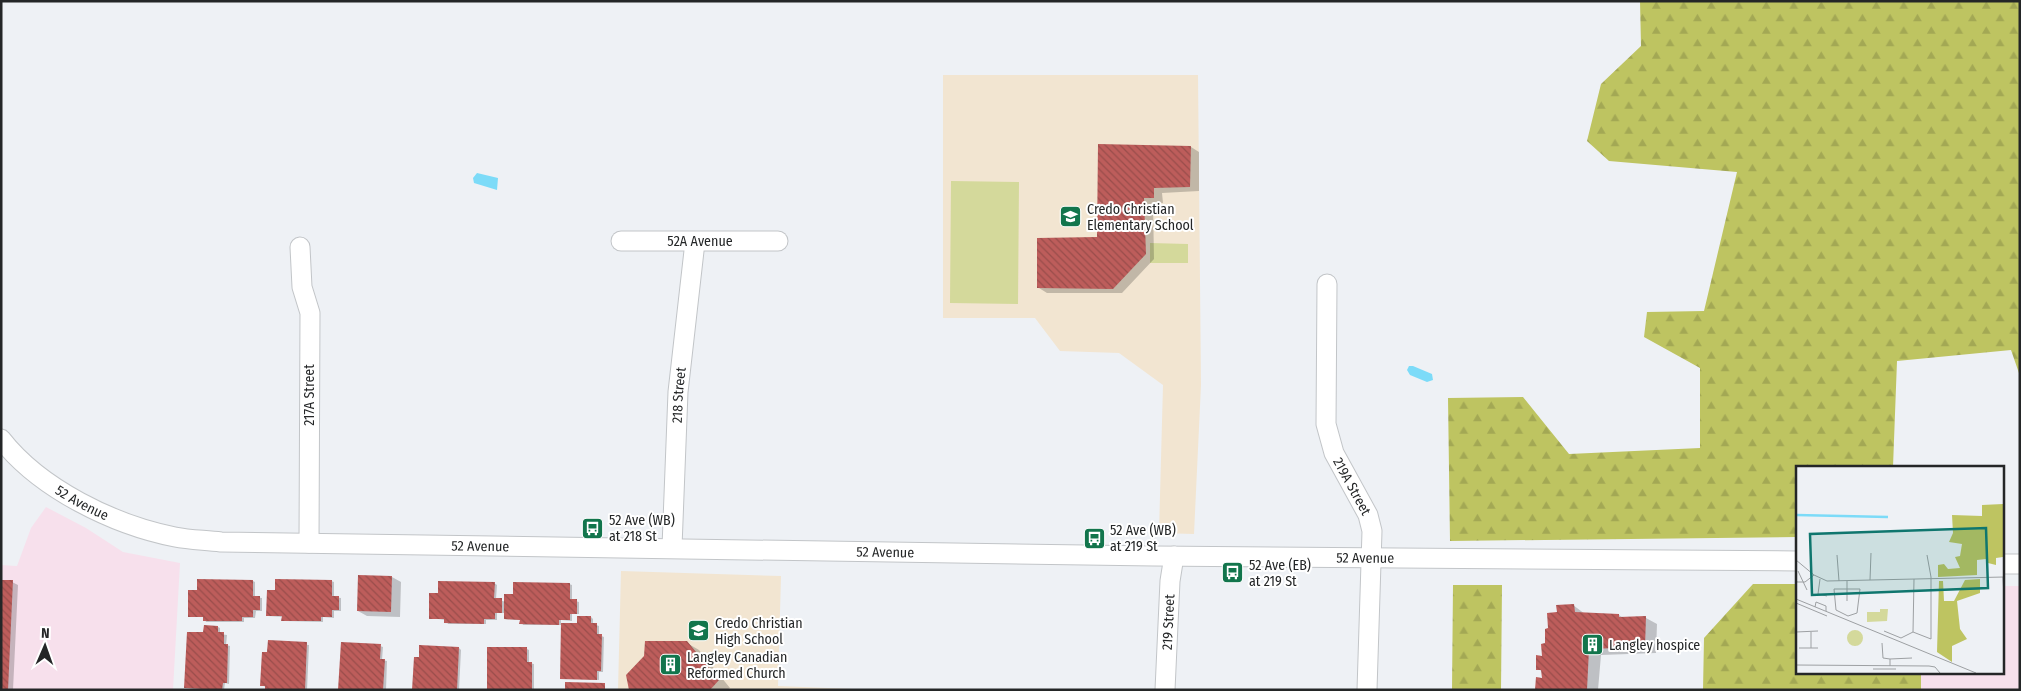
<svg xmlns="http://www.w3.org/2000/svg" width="2021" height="691" font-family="'Fira Sans Condensed',sans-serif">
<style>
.commercial{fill:#f7e0ec}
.education{fill:#f2e5d1}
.forest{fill:url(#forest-firs)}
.pitch{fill:#d4d99b}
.water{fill:#7cdbf8}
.shadow{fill:#0003}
.building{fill:url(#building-back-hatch)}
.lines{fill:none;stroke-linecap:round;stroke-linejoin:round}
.minor-casing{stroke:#c2c5c8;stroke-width:21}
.minor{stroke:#fff;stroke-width:19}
.labels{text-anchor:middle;stroke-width:4;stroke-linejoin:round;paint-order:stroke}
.poi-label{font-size:14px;fill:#242627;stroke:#fff;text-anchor:start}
.street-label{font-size:14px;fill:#242627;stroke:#fff}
.inset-river{fill:none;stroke:#7cdbf8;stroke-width:2.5}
.inset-road{fill:none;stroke:#9da0a3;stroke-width:1}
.view{fill:#0f766e;fill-opacity:0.15;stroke:#0f766e;stroke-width:2.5}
.inset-edge{fill:none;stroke:#242627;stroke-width:2.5}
</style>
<defs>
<pattern id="forest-firs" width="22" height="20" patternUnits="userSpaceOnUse" patternTransform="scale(1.25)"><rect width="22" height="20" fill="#bec461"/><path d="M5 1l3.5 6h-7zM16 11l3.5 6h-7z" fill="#a3a854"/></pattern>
<pattern id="building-back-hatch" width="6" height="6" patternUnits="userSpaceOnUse" patternTransform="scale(1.25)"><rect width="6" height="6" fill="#bd5d5b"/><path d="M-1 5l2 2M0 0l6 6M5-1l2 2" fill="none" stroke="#994d4b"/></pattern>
</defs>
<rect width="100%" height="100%" fill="#eef1f5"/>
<path class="commercial" d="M46 507 86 528 123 552 180 563 173 690H1V565L17 566 31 528Z
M2002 586H2020V690H1921V672H2002Z"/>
<path class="education" d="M943 75H1198L1201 385 1194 534 1159 533 1163 385 1119 353 1060 351 1035 318H943Z
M621 571 781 576 778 686 877 690H618Z"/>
<path class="forest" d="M1640 1H2020V376L2011 350 1897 361 1893 467H1797V537L1450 541 1448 398 1523 397 1569 454 1700 448V368L1644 337 1647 312 1704 311 1737 172 1609 161 1587 141 1601 84 1641 46Z
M1753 584H1797V672H1921V690H1703L1704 638Z
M1453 585H1502L1501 690H1452Z"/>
<path class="pitch" d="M951 181 1019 182 1018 304 950 303Z
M1150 243 1188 244V263H1150Z"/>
<path class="water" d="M477 173 498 178 497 190 474 183 473 178Z
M1409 366H1413L1432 374 1433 380 1427 382 1410 375 1407 370Z"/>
<path class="shadow" d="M1191 147 1199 152V191L1162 193 1163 203 1153 202 1154 259 1122 293H1047L1039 288 1098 239Z
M359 576 392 577 401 582 400 617 367 616 358 611Z
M253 581 255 582V597L262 598V611H256L255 618H244V622H206L204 617 189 616Z
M331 581 334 582V597L341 598V611H334V618L323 617V622L285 621 283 617 268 616Z
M12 582 18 585 13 690H1Z
M494 583 497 585 496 599 506 602 514 595 569 584 572 585V600L579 602V614H572V621L561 620V624H578L591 617 593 619V624L599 626V635L604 637 603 672H599V680L561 678 562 625H523L521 620 505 619 506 613H497V620H486V624H448L446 620 430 618 439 594Z
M1573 605 1585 614 1619 615 1623 618H1646L1657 624 1656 653 1601 655 1598 690H1536L1544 679 1543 672 1538 669 1543 658 1550 629 1559 613Z
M218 627 220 628V634L227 635 226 645 230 646 229 684 225 683 224 690 188 688 186 687 204 634Z
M269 641 309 645 307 690H266V687L261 685Z
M687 643 699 650 730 688 727 690H630Z
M380 646 383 647 382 660 387 661 386 690H340Z
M459 648 461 650 459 690H413L420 658Z
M527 649 529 650V663L534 664V690H488Z"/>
<path class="building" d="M1098 144 1191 146 1190 187 1154 188V198H1144L1146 254 1113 289 1037 288V238L1097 237Z
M358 575 392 576 391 612 357 611Z
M197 579 253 580V596H260V610H253V617H242V621H203V617H188V590H197Z
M275 579 332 580V596H339V610H332V617H321V621H281L282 616H266L267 590H275Z
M1 580H13L8 690H1Z
M438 581 495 582 494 598H502V613H495V619H484V624L444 623V619H429V593H438Z
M513 582 570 583V599H577V614H570V620H559V625L519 624 520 620 504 619V594H513Z
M1574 604 1575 612 1619 614V617L1646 616 1645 647 1589 649 1587 690H1535L1536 677 1542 678 1541 670H1536V655L1542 656 1541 644 1545 643V629L1548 628 1547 613 1557 612 1556 605Z
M577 616H591V623H597V634H602L601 671H597V680L560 679 561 623H577Z
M204 625 218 626V632H224V644H228L227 683H223L222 690 184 688 187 632H203Z
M268 640 307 642 305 690H265V686H260L262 652H267Z
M645 641H687L719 680 710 690H629L626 675 644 656Z
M341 642 381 644 380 659H385L383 690H338Z
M419 645 459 647 457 690H412L414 657H419Z
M487 647H527V662H532V690H487Z
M565 682 605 683V690H565Z"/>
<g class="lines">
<defs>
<g id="minor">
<path id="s1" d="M621 241H778"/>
<path d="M300 247 302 287 310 313 309 543"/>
<path id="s2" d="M1327 284 1326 424 1334 453 1368 515 1372 531 1367 690"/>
<path id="s3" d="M1 439C40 489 114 525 175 537 190 540 205 540 221 542L1154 556 1797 561"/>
<path id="s4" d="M672 547 678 392 695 242"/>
<path d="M2002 564H2020"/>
<path id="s5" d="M1165 690 1170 581 1174 556"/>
</g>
</defs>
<use href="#minor" class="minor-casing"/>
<use href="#minor" class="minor"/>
</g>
<defs>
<symbol id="school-square" viewBox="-11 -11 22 22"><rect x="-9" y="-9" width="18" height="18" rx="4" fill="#12754c" stroke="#fff"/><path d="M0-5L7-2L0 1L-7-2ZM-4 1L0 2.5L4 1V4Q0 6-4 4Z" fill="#fff"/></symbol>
<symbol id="bus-square" viewBox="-11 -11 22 22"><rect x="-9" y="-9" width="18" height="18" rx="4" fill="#12754c" stroke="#fff"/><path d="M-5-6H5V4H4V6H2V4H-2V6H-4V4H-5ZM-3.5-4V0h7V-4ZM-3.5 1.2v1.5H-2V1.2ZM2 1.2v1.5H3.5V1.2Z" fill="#fff"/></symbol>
<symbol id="building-square" viewBox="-11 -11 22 22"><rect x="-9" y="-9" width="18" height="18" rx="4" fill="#12754c" stroke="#fff"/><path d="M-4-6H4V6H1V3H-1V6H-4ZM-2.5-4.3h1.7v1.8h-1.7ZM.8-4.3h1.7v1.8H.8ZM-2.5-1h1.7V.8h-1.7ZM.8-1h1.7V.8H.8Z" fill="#fff"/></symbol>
</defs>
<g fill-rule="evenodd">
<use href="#school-square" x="1058" y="204" width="25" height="25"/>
<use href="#bus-square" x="580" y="516" width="25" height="25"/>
<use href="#bus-square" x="1082" y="526" width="25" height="25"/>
<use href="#bus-square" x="1220" y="560" width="25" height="25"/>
<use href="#school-square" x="686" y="618" width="25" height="25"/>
<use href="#building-square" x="1580" y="632" width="25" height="25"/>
<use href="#building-square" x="658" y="652" width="25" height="25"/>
</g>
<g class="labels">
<g class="poi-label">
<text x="1087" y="214">Credo Christian<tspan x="1087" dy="16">Elementary School</tspan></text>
<text x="609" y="525">52 Ave (WB)<tspan x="609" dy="16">at 218 St</tspan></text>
<text x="1110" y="535">52 Ave (WB)<tspan x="1110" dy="16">at 219 St</tspan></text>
<text x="1249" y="570">52 Ave (EB)<tspan x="1249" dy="16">at 219 St</tspan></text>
<text x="715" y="628">Credo Christian<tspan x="715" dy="16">High School</tspan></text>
<text x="1609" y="650">Langley hospice</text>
<text x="687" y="662">Langley Canadian<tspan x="687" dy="16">Reformed Church</tspan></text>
</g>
<g class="street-label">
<text dy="5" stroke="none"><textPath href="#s1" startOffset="79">52A Avenue</textPath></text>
<text dy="5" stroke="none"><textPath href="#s4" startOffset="152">218 Street</textPath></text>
<text transform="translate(309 395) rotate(-90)" y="5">217A Street</text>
<text dy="5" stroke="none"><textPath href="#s2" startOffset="208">219A Street</textPath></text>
<text dy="5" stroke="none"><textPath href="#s3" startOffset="104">52 Avenue</textPath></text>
<text dy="5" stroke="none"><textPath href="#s3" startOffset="509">52 Avenue</textPath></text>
<text dy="5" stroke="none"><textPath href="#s3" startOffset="914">52 Avenue</textPath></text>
<text dy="5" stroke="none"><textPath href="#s3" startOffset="1394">52 Avenue</textPath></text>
<text dy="5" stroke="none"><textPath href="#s5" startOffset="68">219 Street</textPath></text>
</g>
</g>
<g transform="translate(1796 466)">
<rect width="208" height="208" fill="#eef1f5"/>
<path d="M207 38V91L200 92V99L192 97 190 93 181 94V109L142 111V99L148 98 152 103 164 102 159 91 164 90 166 78 153 76 157 67 156 49 186 50V39ZM184 113V127L161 135 164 163 171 173 156 180V196L141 186 143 115H147L148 135H158L169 114Z" fill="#bec461"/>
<path d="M84 143H92L91 155 71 156V146H84ZM51 172a8 8 0 1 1 16 0a8 8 0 1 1-16 0Z" fill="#d4d99b"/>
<path class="inset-river" d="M0 49 92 51"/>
<path class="inset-road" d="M41 89 43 115M0 94 18 109 31 115 208 111M2 105 11 124M207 111 208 131M0 113 1 116H9L18 109M24 113 22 128 31 130M74 114 75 87M51 115V135M38 123H64L61 147 52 150 40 144ZM0 133 180 207M0 137 31 150M19 141 20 136 30 140V145M88 165 105 172 117 166M0 166 22 165M117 166 135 173V111L131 89M117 166 118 113M86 177 87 192 94 193V200M3 182H22M15 182V166M94 193 116 192M0 199 133 200 139 201 144 207M77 203H100"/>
<path class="view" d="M190 62 192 122 16 129 14 68Z"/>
<rect width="208" height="208" class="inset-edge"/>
</g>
<rect width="2021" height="691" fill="none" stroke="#242627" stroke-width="5"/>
<g transform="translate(45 646) rotate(2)" stroke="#ffffff" stroke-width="4" paint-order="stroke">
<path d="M0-4L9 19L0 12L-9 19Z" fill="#242627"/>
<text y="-8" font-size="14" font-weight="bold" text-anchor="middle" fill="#242627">N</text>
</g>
</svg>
